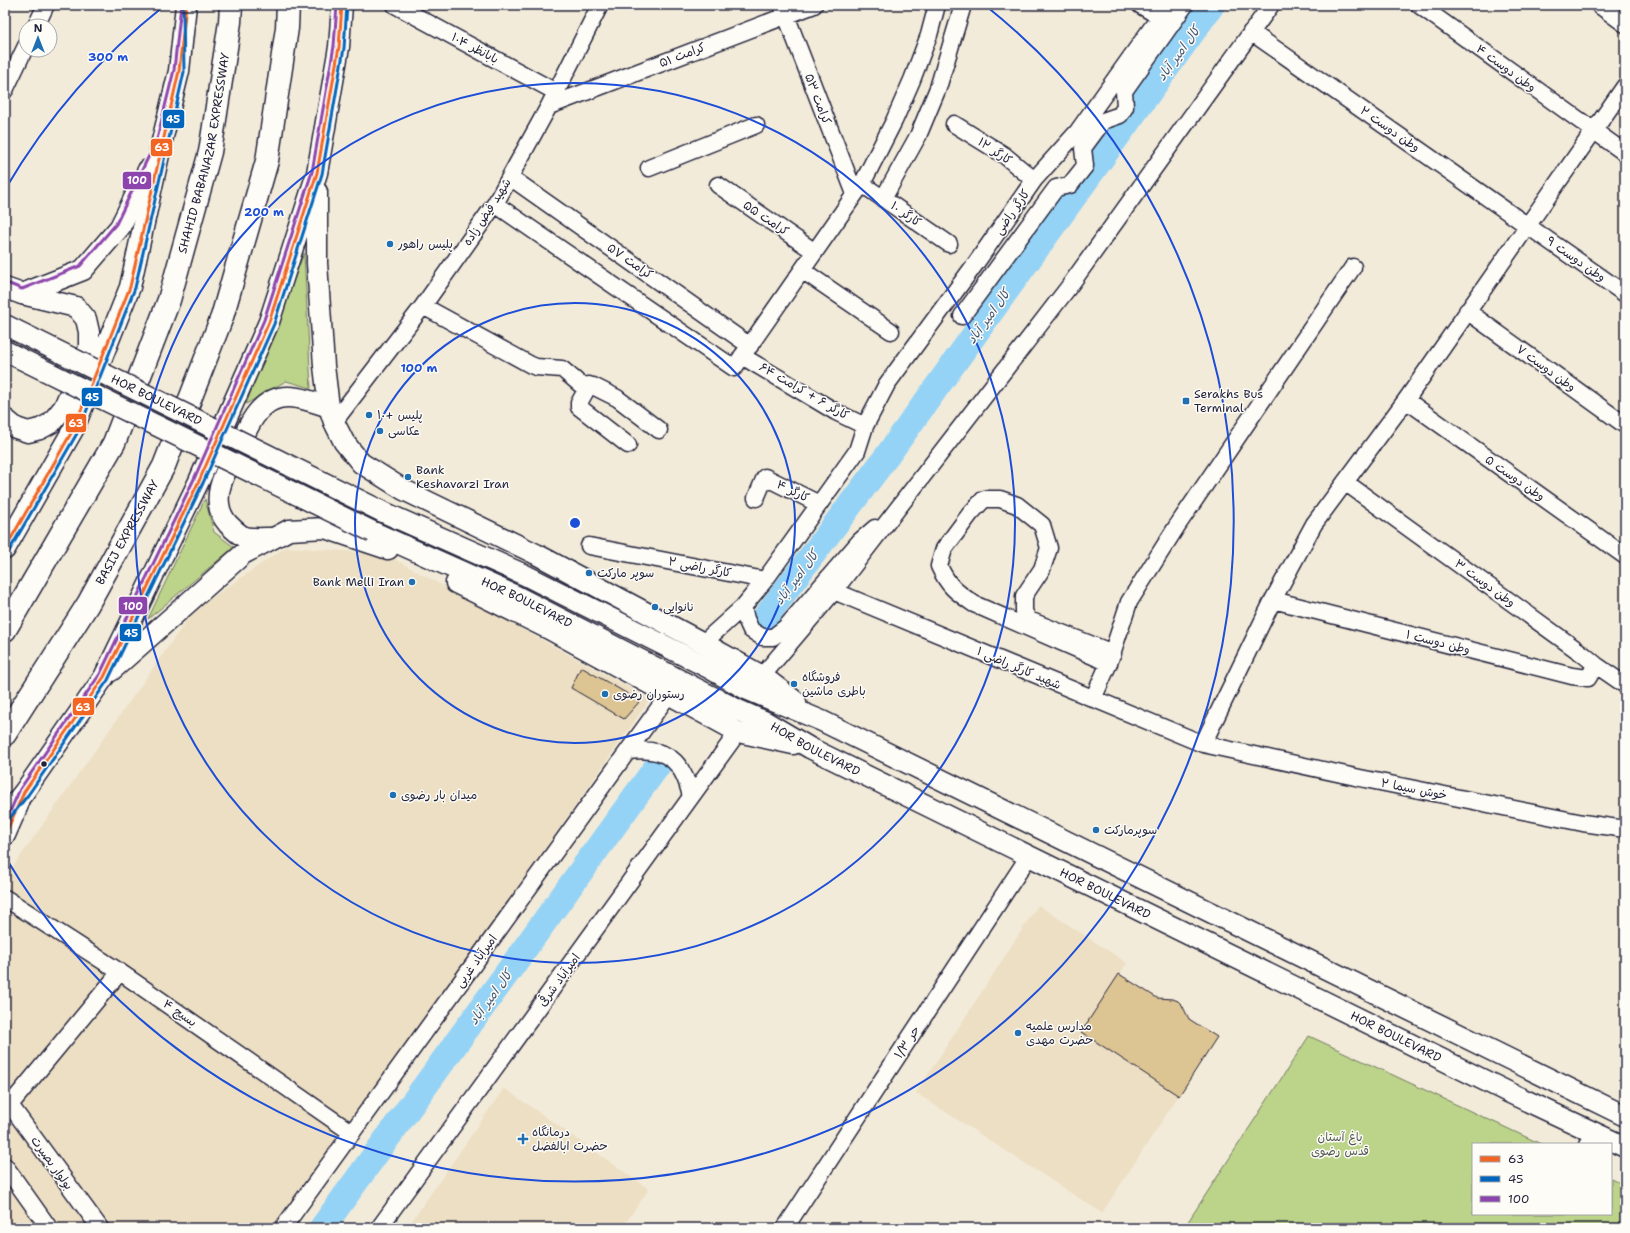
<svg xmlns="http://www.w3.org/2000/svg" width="1630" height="1233" font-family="'Shantell Sans','Playpen Sans Arabic',sans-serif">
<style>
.built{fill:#ecdfc4}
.green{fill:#bcd38a;stroke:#6f7a62}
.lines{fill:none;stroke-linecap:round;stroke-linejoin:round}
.river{stroke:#95d3f6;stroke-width:26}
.building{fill:#ddc493;stroke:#22223b}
.minor-casing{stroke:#22223b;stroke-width:19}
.major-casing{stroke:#22223b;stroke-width:23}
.highway-casing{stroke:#22223b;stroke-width:25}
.minor{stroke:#fdfcf7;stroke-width:16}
.major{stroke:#fdfcf7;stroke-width:20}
.highway{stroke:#fdfcf7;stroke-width:22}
.major-bridge-casing{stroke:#22223b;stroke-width:23;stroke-linecap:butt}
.major-bridge{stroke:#fdfcf7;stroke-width:20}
.bus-1-casing{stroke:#fdfcf7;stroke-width:6}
.bus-2-casing{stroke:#fdfcf7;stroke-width:6}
.bus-3-casing{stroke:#fdfcf7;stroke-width:6}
.bus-1{stroke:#f26522;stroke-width:3}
.bus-2{stroke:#0065bd;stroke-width:3}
.bus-3{stroke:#8e44ad;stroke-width:3}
.ring{fill:none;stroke:#1d4ed8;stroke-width:2}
.poi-dot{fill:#1f6fb2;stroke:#fdfcf7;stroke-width:1.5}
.bus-dot{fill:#22223b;stroke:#fdfcf7;stroke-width:1.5}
.labels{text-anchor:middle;stroke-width:3;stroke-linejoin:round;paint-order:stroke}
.street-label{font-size:12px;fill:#22223b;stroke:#fdfcf7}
.poi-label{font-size:12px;fill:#22223b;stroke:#fdfcf7;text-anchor:start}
.park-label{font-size:12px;fill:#505753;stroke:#fdfcf7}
.water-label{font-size:13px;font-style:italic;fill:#445773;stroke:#fdfcf7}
.centre{fill:#1d4ed8;stroke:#fdfcf7;stroke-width:2}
.ring-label{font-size:12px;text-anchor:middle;font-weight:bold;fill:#1d4ed8;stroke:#fdfcf7;stroke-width:3;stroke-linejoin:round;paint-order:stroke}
.line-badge{stroke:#fdfcf7;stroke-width:1.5}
.badge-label{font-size:11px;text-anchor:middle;font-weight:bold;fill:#fff}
</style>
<rect width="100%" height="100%" fill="#f3ebd9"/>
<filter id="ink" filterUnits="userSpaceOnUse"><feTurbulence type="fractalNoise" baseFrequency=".025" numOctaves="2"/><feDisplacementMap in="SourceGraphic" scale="8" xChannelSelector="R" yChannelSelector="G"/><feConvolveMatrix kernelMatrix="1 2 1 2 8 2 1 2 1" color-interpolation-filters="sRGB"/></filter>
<g filter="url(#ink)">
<path class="built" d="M286 547 385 554 650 699 280 1228H5V878L194 610Z
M1038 905 1127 963 1120 974 1156 998 1178 1001 1182 1005 1190 1019 1217 1037 1102 1213 916 1093Z
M504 1088 649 1189 622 1228H407Z"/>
<path class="green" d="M304 253 311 388 286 381 246 404Z
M205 499 214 532 234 547 148 619Z
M1309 1036 1541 1144H1473V1214H1611V1178L1625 1185V1228H1184Z"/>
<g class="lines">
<path class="river" d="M761 623 887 456 1212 5
M322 1228 658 765"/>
</g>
<path class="building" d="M581 667 640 701 624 719 571 688Z
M1119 974 1157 998 1173 999 1178 1001 1182 1005 1189 1019 1217 1037 1179 1096 1081 1032Z"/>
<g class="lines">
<defs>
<path id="minor" d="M395 5 556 92
M782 5 855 194
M1140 5 1160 17
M1419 5 1625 153
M1599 5 1625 24
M36 26 46 5
M1251 32 1625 294
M5 90 26 46
M549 106 814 5
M954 124 1004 155 1034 180
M649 168 756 125
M510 177 750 346
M862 184 949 244
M718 185 815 252
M883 199 918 136 938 88 963 5
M495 204 734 368 862 184 894 121 912 80 929 35 937 5
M802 270 891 331
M423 306 531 365 536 367 562 369 581 385 593 386 617 398 659 430
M1467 311 1625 425
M962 316 1056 188 1070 185 1085 166 1083 148 1103 121 1120 115 1125 107 1124 91 1185 5
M742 356 836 412 865 426
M589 385 579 403V407L628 445
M1406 400 1625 556
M334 422 423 306 495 204 549 106 600 5
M1345 482 1584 655 1596 665 1625 685
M756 498 765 477 819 504
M589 546 765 580
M834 591 1203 744 1360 778 1583 823 1625 829
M1273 600 1572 676 1588 678 1596 665
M743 607 746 619 751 630 762 637H773L786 627 860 541 875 528
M703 643 743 607 765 580 857 451 865 426 887 384 976 263 1034 180 1078 131 1168 5
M1109 663 974 604C956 592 948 586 939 566L944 549 970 514 984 499H1000L1017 505 1042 525 1049 548 1042 569 1024 596V612L1029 620 1113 653
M762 676 834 591 1068 288 1271 5
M1093 699 1109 663 1129 602 1177 526 1353 267
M1203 744 1273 600 1314 524 1406 400 1625 86
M628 751C667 747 683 760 691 797
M5 898 120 972 352 1133
M5 1098 100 1228
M10 1105 120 972
M1588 1144 1597 1133
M5 1166 49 1228
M283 1228 669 694
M379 1228 738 732
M785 1228 1029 856"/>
<g id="major">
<path d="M317 192V263L324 366 329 407 334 422 344 442 361 463 404 490 536 554 703 643 762 676 796 702"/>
<path d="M5 288 22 294 83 270 120 227 148 170"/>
<path d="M5 419 16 428 28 432 40 429 51 423 64 407 89 348V332L86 319 76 307 22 294"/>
<path d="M381 511 525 575 709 668 746 689 822 721 1625 1116"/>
<path id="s1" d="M373 532 516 596 738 710 766 722 810 748 1510 1093 1625 1147"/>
<path d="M272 538C264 538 252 539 244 537 238 534 233 529 228 524 207 500 226 470 238 448 247 430 254 409 273 400 290 392 313 402 329 407"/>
<path d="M5 549 74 428 130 287 162 141 179 71 186 5"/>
<path d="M456 583 549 629 738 732 793 744"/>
<path d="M111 671 243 554 289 530 325 528 388 549"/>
<path d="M5 816 24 792 104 677 199 481 269 322 317 173 339 47 342 5"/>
<path d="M5 835 18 805"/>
</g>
<g id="highway">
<path id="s2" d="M5 630 114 443 169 300 210 152 230 22 231 5"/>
<path id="s3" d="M5 734 88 604 164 466 222 317 267 161 287 28 288 5"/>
</g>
</defs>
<use href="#minor" class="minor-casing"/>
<use href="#major" class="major-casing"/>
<use href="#highway" class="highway-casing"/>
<use href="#minor" class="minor"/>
<use href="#major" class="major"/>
<use href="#highway" class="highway"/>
<defs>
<g id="major-bridge">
<path id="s4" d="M5 325 381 511"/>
<path d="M5 351 373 532"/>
</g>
</defs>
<use href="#major-bridge" class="major-bridge-casing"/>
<use href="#major-bridge" class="major-bridge"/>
<defs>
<path id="bus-1" d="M5 549 74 428 130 287 179 71 186 5
M5 835 24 792 104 677 199 481 269 322 317 173 339 47 342 5"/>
<path id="bus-2" d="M9 551 79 430 135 288 184 72 183 5
M9 819 28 795 108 680 203 483 274 324 322 174 344 48 347 5"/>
<path id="bus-3" d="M7 283 22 289 80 266 116 224 157 139 174 70 181 5
M5 823 20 789 100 674 194 479 264 320 312 172 334 46 337 5"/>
</defs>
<use href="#bus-1" class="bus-1-casing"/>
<use href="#bus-2" class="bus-2-casing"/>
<use href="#bus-3" class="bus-3-casing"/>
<use href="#bus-1" class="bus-1"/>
<use href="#bus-2" class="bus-2"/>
<use href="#bus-3" class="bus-3"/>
</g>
</g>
<g class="ring">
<circle cx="575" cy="523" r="220"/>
<circle cx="575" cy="523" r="440"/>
<path d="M6 188A660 660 0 0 1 164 6M986 6A660 660 0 1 1 6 858"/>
</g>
<g class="poi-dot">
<circle cx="390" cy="244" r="4"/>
<rect x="1182" y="397" width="8" height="8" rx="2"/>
<circle cx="369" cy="415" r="4"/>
<circle cx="380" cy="431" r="4"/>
<circle cx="408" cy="477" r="4"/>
<circle cx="589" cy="573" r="4"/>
<circle cx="412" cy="582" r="4"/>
<circle cx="655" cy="607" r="4"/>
<circle cx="794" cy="684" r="4"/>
<circle cx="605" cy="694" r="4"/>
<circle cx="393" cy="795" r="4"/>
<circle cx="1096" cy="830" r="4"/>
<circle cx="1018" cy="1033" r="4"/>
<path d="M521 1133h4v4h4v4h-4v4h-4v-4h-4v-4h4z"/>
</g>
<circle class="bus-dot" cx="44" cy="764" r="3.5"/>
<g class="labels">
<g class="street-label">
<text transform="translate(475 48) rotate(28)" y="4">بابانظر ۱۰۴</text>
<text transform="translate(682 55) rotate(-21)" y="4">کرامت ۵۱</text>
<text transform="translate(1506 68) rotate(36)" y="4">وطن دوست ۴</text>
<text transform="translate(818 99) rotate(69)" y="4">کرامت ۵۳</text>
<text transform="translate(1390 129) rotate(35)" y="4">وطن دوست ۲</text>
<text transform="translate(995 151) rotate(34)" y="4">کارگر ۱۲</text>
<text dy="4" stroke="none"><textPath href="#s2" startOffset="521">SHAHID BABANAZAR EXPRESSWAY</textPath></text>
<text transform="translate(487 212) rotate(-57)" y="4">شهید فیض زاده</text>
<text transform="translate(1012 212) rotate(-55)" y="4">کارگر راضی</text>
<text transform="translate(906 214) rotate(35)" y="4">کارگر ۱۰</text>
<text transform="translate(766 218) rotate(34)" y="4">کرامت ۵۵</text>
<text transform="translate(1576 259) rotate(35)" y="4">وطن دوست ۹</text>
<text transform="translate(630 261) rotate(35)" y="4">کرامت ۵۷</text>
<text transform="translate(1546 368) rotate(36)" y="4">وطن دوست ۷</text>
<text transform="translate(804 391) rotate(30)" y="4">کارگر ۶ + کرامت ۶۴</text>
<text dy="4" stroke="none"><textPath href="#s4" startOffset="169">HOR BOULEVARD</textPath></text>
<text transform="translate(1515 478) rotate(35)" y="4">وطن دوست ۵</text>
<text transform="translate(793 491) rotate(26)" y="4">کارگر ۴</text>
<text dy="4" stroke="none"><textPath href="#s3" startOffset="236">BASIJ EXPRESSWAY</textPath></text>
<text transform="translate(700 567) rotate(11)" y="4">کارگر راضی ۲</text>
<text transform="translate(1485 583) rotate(36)" y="4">وطن دوست ۳</text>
<text dy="4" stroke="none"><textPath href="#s1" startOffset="169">HOR BOULEVARD</textPath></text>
<text transform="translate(1438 642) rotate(14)" y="4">وطن دوست ۱</text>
<text transform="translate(1019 668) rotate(23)" y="4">شهید کارگر راضی ۱</text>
<text dy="4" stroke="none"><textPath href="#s1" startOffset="493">HOR BOULEVARD</textPath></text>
<text transform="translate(1414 789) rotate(11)" y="4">خوش سیما ۲</text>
<text dy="4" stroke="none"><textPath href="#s1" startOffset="817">HOR BOULEVARD</textPath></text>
<text transform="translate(476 961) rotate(-54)" y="4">امیرآباد غربی</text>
<text transform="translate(559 980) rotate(-54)" y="4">امیرآباد شرقی</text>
<text transform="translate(180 1013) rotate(35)" y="4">بسیج ۴</text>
<text dy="4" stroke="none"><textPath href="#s1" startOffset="1141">HOR BOULEVARD</textPath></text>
<text transform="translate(907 1042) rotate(-57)" y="4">حر ۱/۳</text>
<text transform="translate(52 1163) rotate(54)" y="4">بولوار بصیرت</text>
</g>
<g class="poi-label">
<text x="398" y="248">پلیس راهور</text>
<text x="1194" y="398">Serakhs Bus<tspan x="1194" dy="14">Terminal</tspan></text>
<text x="377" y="419">پلیس +۱۰</text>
<text x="388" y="435">عکاسی</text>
<text x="416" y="474">Bank<tspan x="416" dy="14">Keshavarzi Iran</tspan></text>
<text x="597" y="577">سوپر مارکت</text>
<text x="404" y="586" text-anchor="end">Bank Melli Iran</text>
<text x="663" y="611">نانوایی</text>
<text x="802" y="681">فروشگاه<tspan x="802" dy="14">باطری ماشین</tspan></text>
<text x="613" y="698">رستوران رضوی</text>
<text x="401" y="799">میدان بار رضوی</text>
<text x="1104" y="834">سوپرمارکت</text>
<text x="1026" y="1030">مدارس علمیه<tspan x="1026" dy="14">حضرت مهدی</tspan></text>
<text x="532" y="1136">درمانگاه<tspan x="532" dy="14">حضرت ابالفضل</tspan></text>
</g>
<g class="park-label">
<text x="1340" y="1141">باغ آستان<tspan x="1340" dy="14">قدس رضوی</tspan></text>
</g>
<g class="water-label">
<text transform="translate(1178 53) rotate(-54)" y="5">کال امیر آباد</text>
<text transform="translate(988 316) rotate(-54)" y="5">کال امیر آباد</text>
<text transform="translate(796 577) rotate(-53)" y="5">کال امیر آباد</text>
<text transform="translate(490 997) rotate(-54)" y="5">کال امیر آباد</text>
</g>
</g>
<circle cx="575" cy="523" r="6" class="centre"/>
<g class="ring-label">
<text x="108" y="61">300 m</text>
<text x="264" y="216">200 m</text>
<text x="419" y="372">100 m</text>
</g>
<g class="line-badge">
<rect x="162" y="109" width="23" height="20" rx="4" fill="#0065bd"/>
<rect x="150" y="138" width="23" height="19" rx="4" fill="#f26522"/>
<rect x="122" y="171" width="30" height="19" rx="4" fill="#8e44ad"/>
<rect x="81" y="387" width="22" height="20" rx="4" fill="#0065bd"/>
<rect x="65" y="413" width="22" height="20" rx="4" fill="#f26522"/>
<rect x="118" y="596" width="30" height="19" rx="4" fill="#8e44ad"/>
<rect x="119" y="623" width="23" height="19" rx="4" fill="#0065bd"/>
<rect x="72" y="697" width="23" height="19" rx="4" fill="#f26522"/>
</g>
<g class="badge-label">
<text x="173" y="123">45</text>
<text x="162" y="151">63</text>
<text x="137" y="184">100</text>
<text x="92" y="401">45</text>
<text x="76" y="427">63</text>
<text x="133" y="610">100</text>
<text x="131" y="637">45</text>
<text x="83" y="711">63</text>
</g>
<rect width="1630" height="1233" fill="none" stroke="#fdfcf7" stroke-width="20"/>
<rect x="10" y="10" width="1610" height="1213" fill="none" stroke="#22223b" stroke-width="1.5" filter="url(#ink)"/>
<rect x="1472" y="1143" width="140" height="72" fill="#fdfcf7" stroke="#a5a5ac"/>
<rect x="1480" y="1156" width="20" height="6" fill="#f26522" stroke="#a5a5ac"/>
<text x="1508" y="1163" font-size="12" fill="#22223b">63</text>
<rect x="1480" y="1176" width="20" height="6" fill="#0065bd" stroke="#a5a5ac"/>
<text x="1508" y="1183" font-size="12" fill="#22223b">45</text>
<rect x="1480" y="1196" width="20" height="6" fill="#8e44ad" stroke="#a5a5ac"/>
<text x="1508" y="1203" font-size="12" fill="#22223b">100</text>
<g transform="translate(38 38)"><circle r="19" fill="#fdfcf7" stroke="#a5a5ac"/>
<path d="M0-3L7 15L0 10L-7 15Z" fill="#1f6fb2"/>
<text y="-6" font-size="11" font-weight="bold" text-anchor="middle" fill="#22223b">N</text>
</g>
</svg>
